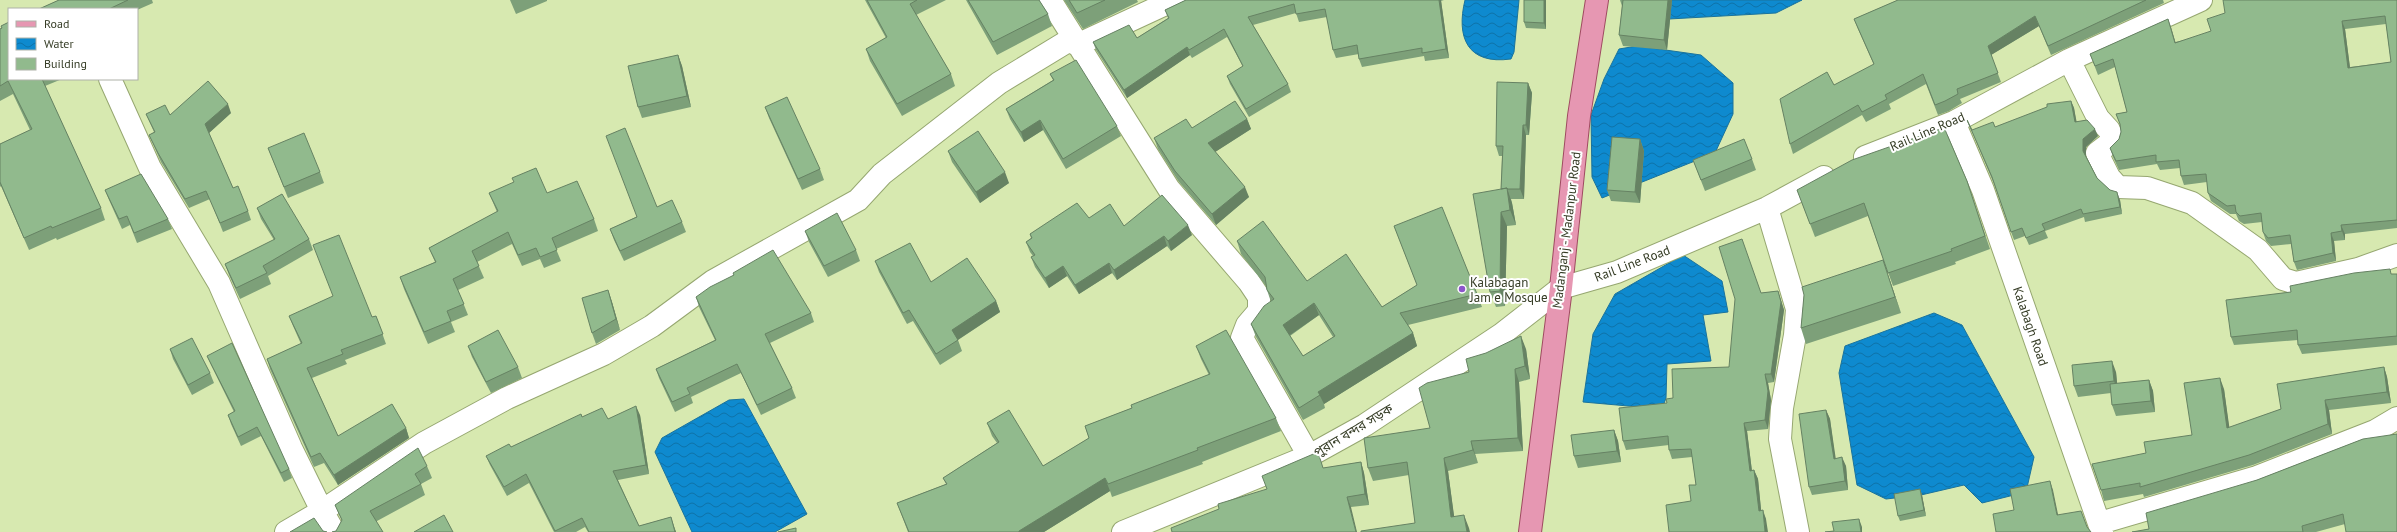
<svg xmlns="http://www.w3.org/2000/svg" width="2397" height="532" font-family="'PT Sans','Noto Sans Bengali',sans-serif">
<style>
.water{fill:url(#water-waves);stroke:#1a739c}
.lines{fill:none;stroke-linecap:round;stroke-linejoin:round}
.minor-casing{stroke:#96a770;stroke-width:24}
.major-casing{stroke:#9e4a60;stroke-width:24}
.minor{stroke:#fff;stroke-width:22}
.major{stroke:#e697b2;stroke-width:22}
.wall{fill:#7da079;fill-rule:evenodd}
.shaded-wall{fill:#668263}
.building{fill:#91ba8d;stroke:#668263;fill-rule:evenodd}
.poi-dot{fill:#8c55cc;stroke:#fff;stroke-width:1.5}
.labels{text-anchor:middle;stroke-width:4;stroke-linejoin:round;paint-order:stroke}
.street-label{font-size:13px;fill:#353c25;stroke:#fff}
.poi-label{font-size:13px;fill:#353c25;stroke:#fff;text-anchor:start}
</style>
<defs>
<pattern id="water-waves" width="16" height="10" patternUnits="userSpaceOnUse"><rect width="16" height="10" fill="#0e8acf"/><path d="M0 5q4-4 8 0t8 0" fill="none" stroke="#0e72a8"/></pattern>
</defs>
<rect width="100%" height="100%" fill="#d7e9b0"/>
<path class="water" d="M1465 0H1519L1514 52 1511 59C1467 65 1456 37 1465 0Z
M1667 0H1802L1776 13 1669 19Z
M1637 46 1701 55 1733 83V114L1715 153 1602 198 1592 177 1591 115 1604 79 1619 49Z
M1683 255 1722 281 1728 312 1703 315 1711 361 1667 364 1666 398 1662 409 1583 402 1593 334 1615 294Z
M1934 313 1962 325 2034 457 2026 492 1982 503 1964 485 1921 495 1886 499 1857 485 1839 373 1845 346Z
M744 399 807 514 775 532H692L655 452 662 438 729 400Z"/>
<g class="lines">
<defs>
<path id="minor" d="M1050 0 1169 189 1249 282 1259 297V311L1247 325 1242 338 1309 456
M1077 45 1174 0
M2069 60 2098 118 2109 130 2112 137 2110 143 2097 153 2109 177 2118 187 2147 188 2192 203 2258 250 2283 279 2296 283 2358 269 2397 255
M110 79 150 168 219 283 291 448 322 511 286 532
M1954 122 1983 190 2102 532
M1865 157 1954 122 2069 60 2201 0
M1767 208 1797 309 1795 335 1782 408 1780 439 1798 532
M2100 523 2257 477 2375 431 2397 418
M334 532 322 511 424 443 507 398 604 354 652 326 713 281 858 200 882 174 999 83 1073 38
M1123 532 1309 456 1365 425 1502 334 1561 288 1617 272 1767 208 1824 177"/>
<path id="major" d="M1530 532 1561 288 1579 116 1597 0"/>
</defs>
<use href="#minor" class="minor-casing"/>
<use href="#major" class="major-casing"/>
<use href="#minor" class="minor"/>
<use href="#major" class="major"/>
</g>
<path class="wall" d="M59 0H152L153 3 137 10V9H39Z
M510 0H547V1L516 14Z
M865 0H946L916 15 951 74 955 86 902 116 870 61 866 49 886 38Z
M966 0H1039L1048 14 1052 26 997 55Z
M1064 0H1137L1138 2 1083 29Z
M1186 0H1444L1441 1 1449 58 1425 61 1424 56 1362 67 1359 59V54L1336 58 1333 50 1327 17 1299 22 1296 13 1253 25 1288 84 1291 92 1249 117 1230 84 1227 76 1243 67 1227 37 1192 58 1190 55 1127 98 1096 50 1093 42 1137 38 1168 18 1165 10Z
M1524 0H1546V29L1526 28 1524 22Z
M1620 0H1672L1667 50 1623 46 1619 35 1622 6Z
M1898 0H2163L2164 3 2051 55 2039 26 1991 55 2001 82 1960 99 1962 103 1949 111 1938 115 1926 84 1889 104 1891 109 1866 122 1862 115 1793 154 1790 144 1834 85 1874 65 1858 29 1854 19Z
M2397 0V228L2345 234V240L2334 241 2336 261 2297 270 2294 262 2291 244 2271 246 2266 241 2263 232 2262 222 2244 224 2239 221 2236 214H2230L2211 201 2208 193 2207 182 2184 185 2181 176 2180 168 2160 170 2157 164 2119 170 2113 157 2110 148 2119 139 2121 132V126L2116 114 2127 112 2115 67 2098 75 2090 54 2168 19 2175 42ZM2386 24 2391 62 2350 67 2345 29Z
M9 22V79H62L45 86 101 208 105 220 57 240 56 238 29 250 1 186 0 187V144L30 130 13 94 0 101V29Z
M678 55 682 66 691 107 642 118 638 107Z
M1050 74 1117 126 1121 136 1066 169 1043 130 1024 142 1010 119 1006 109 1053 80Z
M1528 83 1532 93 1529 135H1526L1524 199H1511L1512 203 1516 225 1507 226 1505 306 1496 307 1490 292 1501 189 1502 156H1499L1496 146Z
M2071 101 2074 108 2076 121 2098 136 2086 147V156L2097 178 2120 200 2122 214 2085 222 2084 217 2045 231 2048 238 2029 245 2025 236 2014 240 1994 184 1967 120 1972 130 1995 127Z
M765 107 820 169 824 180 802 190 769 118Z
M231 113 209 133 233 188 248 211 251 220 223 232 210 199 189 208 161 162 149 135 154 132 146 114 170 115Z
M1247 119 1251 129 1215 152 1249 197 1216 225 1179 182 1158 149 1154 138 1192 128Z
M1640 139 1644 151 1640 203 1611 201 1607 190Z
M268 148 320 172 324 183 288 198Z
M948 151 1009 183 980 203 952 162Z
M1752 159 1756 170 1705 191 1693 160Z
M1967 181 1990 249 1955 262 1956 264 1893 286 1868 216 1815 237 1797 190Z
M105 190 168 219 172 229 137 243 130 225 122 229 109 200Z
M489 193H547L594 219 598 231 556 249 561 261 544 268 540 259 522 266 512 244 477 262 484 278 458 290 468 315 451 322 455 332 428 344 404 289 400 277 435 262 429 248 497 212Z
M657 207 682 222 686 232 624 261 614 240 610 229Z
M257 208 309 239 313 250 268 276 271 284 240 299 229 275 225 264 274 240 261 219Z
M1089 218 1124 226 1192 235 1171 251 1167 246 1117 280 1112 273 1079 294 1067 276 1049 288 1035 267 1031 257 1033 256 1030 252 1026 242 1031 238 1030 234Z
M1394 226 1477 294 1482 307 1408 325 1413 333 1417 346 1324 404 1325 408 1303 420 1256 337 1251 324 1271 302 1267 290 1266 286 1241 254 1237 241 1307 281 1382 307 1417 285ZM1319 315 1333 337 1303 356 1290 336Z
M805 231 856 250 860 261 828 277 809 242Z
M875 261 931 282 996 301 1000 312 958 340 962 351 940 365 913 321 907 324 879 272Z
M733 273 811 313 814 322 770 343 792 388 796 398 761 415 741 373 691 397 693 403 675 412 659 378 656 369 715 340 699 307 696 297 734 275Z
M2392 274H2397V345L2302 354 2298 345V340L2234 345 2231 337 2291 292Z
M1888 275 1901 313 1806 344 1801 328 1804 295Z
M608 290 612 302 620 330 596 344 592 333Z
M1778 291 1784 310 1774 382 1768 383 1771 400 1768 429 1747 431 1752 471 1754 470 1758 479 1761 510 1766 519 1691 501 1696 485 1692 457 1672 459 1669 450V445L1626 450 1623 441 1673 398 1729 367 1761 293Z
M289 316 372 317 376 316 386 344 345 360 347 364 312 378 338 436 406 428 409 438 338 485 324 463 314 467 270 369 267 359 301 344 293 326Z
M468 346 518 367 522 378 491 393 472 357Z
M1196 346 1276 418 1281 431 1202 462 1203 464 1112 497 1110 491 1044 532H908L897 503 946 484 943 478 997 443 992 436 987 423 1043 466 1089 438 1085 426 1132 408 1209 375 1201 359Z
M170 349 210 373 214 383 192 395 173 359Z
M1526 349 1530 379 1519 382 1523 451 1475 454 1478 463 1448 471 1454 517 1469 528 1415 523 1409 475 1373 481 1368 468 1430 428Z
M207 356 289 469 292 478 284 482 261 436 241 446 231 424 228 415 234 412 211 365Z
M2384 367 2387 377 2391 403 2329 410 2332 434 2253 465 2144 497 2143 494 2104 501 2101 490 2146 453 2192 435 2224 389 2229 428 2281 409Z
M2116 372 2117 384 2149 380 2153 391 2155 412 2116 416 2112 405 2111 393 2078 397 2074 386Z
M1826 410 1830 419 1835 458 1846 466 1848 490 1812 495 1809 487Z
M640 415 649 474 618 480 639 526 671 517 676 532H588L585 527 576 532H554L529 483 507 496 490 465 486 456 511 447 582 417 608 419Z
M1614 430 1618 441 1621 462 1578 468 1574 456Z
M2363 439 2345 524 2316 532H2132L2149 529 2257 480Z
M1361 462 1364 473 1369 505 1351 507 1267 489 1324 468Z
M427 466 432 478 421 484 425 495 377 521 336 531 342 521 335 505Z
M1920 489 1922 495 1926 516 1900 521 1898 516Z"/>
<path class="shaded-wall" d="M1439 0H1441L1449 58 1446 49Z
M1544 0H1546V29L1544 23Z
M1668 0H1672L1667 50 1664 40Z
M2035 16 2039 26 1991 55 1988 46Z
M2168 19 2171 27 2178 51 2175 43Z
M2342 21 2345 29 2351 76 2348 68Z
M1187 47 1190 55 1127 98 1124 90Z
M678 55 682 66 691 107 687 96Z
M1528 83 1532 93 1529 135 1526 125Z
M2071 101 2074 108 2078 129 2075 122Z
M228 104 231 113 209 133 205 124Z
M1247 119 1251 129 1212 154 1208 143Z
M1040 120 1043 130 1024 142 1021 132Z
M1523 125 1526 135 1524 199 1520 189Z
M2095 129 2098 136 2086 147V159L2083 151V139Z
M1640 139 1644 151 1640 203 1635 192Z
M1005 172 1009 183 980 203 976 192Z
M1245 187 1249 197 1216 225 1212 214Z
M1507 188 1512 203 1516 225 1510 210Z
M2117 192 2120 200 2122 214 2120 207Z
M1501 212 1507 226 1505 306 1500 291Z
M1188 225 1192 235 1171 251 1168 241Z
M2341 225 2345 234V240L2342 231Z
M2331 233 2334 241 2336 261 2333 253Z
M1164 236 1167 246 1117 280 1114 270Z
M1883 260 1888 275 1901 313 1895 297Z
M1109 263 1112 273 1079 294 1075 285Z
M1063 266 1067 276 1049 288 1045 278Z
M608 290 612 302 620 330 616 319Z
M1778 291 1784 310 1774 382 1771 374Z
M996 301 1000 312 956 341 952 330Z
M1314 303 1319 315 1287 337 1283 325Z
M1413 333 1417 346 1324 404 1318 392Z
M1521 336 1526 349 1530 379 1525 366Z
M2112 361 2116 372 2118 392 2114 381Z
M2384 367 2387 377 2391 403 2387 392Z
M1515 369 1519 382 1523 451 1518 438Z
M1765 374 1768 383 1771 400 1768 429 1765 420Z
M2220 378 2224 389 2231 439 2227 428Z
M2149 380 2153 391 2155 412 2151 401Z
M2325 400 2329 410 2332 434 2328 424Z
M636 406 640 415 649 474 646 465Z
M1826 410 1830 419 1837 467 1834 459Z
M1744 423 1747 431 1753 480 1750 471Z
M406 428 409 438 338 485 334 475Z
M1614 430 1618 441 1621 462 1617 451Z
M1471 441 1475 454 1478 463 1473 450Z
M1842 457 1846 466 1848 490 1845 481Z
M1444 458 1448 471 1456 530 1451 517Z
M1361 462 1364 473 1369 505 1365 494Z
M1754 470 1758 479 1762 519 1759 511Z
M1105 478 1110 491 1044 532H1019V531Z
M2050 481 2053 490 2060 524 2057 515Z
M1920 489 1922 495 1926 516 1924 510Z
M1347 497 1351 507 1357 532H1356Z
M1763 510 1766 519 1768 532H1765Z
M1464 515 1469 528 1470 532H1467Z
M671 517 674 527 676 532H675Z
M1859 519 1862 527V532H1861Z"/>
<path class="building" d="M59 0H128L109 9H39Z
M867 0H917L910 4 951 74 897 104 866 49 887 37Z
M968 0H1039L1048 14 993 42Z
M1069 0H1105L1077 13Z
M1186 0H1439L1446 49 1422 53V48L1359 59 1357 45 1333 50 1325 9 1296 14 1294 4 1248 17 1288 84 1246 109 1227 76 1243 66 1224 29 1189 50 1187 47 1124 90 1093 42 1129 25 1137 38 1169 18 1165 10Z
M1524 0H1544V23L1524 22Z
M1623 0H1668L1664 40 1619 35Z
M1898 0H2146L2048 46 2035 16 1988 46 1998 73 1957 89 1958 94 1945 101 1935 105 1923 74 1885 95 1887 99 1862 112 1858 105 1790 144 1780 99 1827 72 1834 85 1874 64 1854 19Z
M2223 0H2397V220L2341 225 2342 231 2331 233 2333 253 2294 262 2290 235 2268 238 2263 232 2261 213 2240 216 2236 212 2235 205 2227 206 2208 193 2206 174 2181 176 2179 160 2156 162V155L2116 161 2110 148 2119 139 2121 132 2120 124 2116 114 2127 112 2113 59 2095 66 2090 54 2168 19 2175 43 2211 31 2207 19 2225 13ZM2385 16 2391 62 2348 68 2342 21Z
M9 22V79H42L101 208 52 228 51 226 24 238 0 182V144L32 129 8 81 0 86V29L2 28 1 26Z
M678 55 687 96 638 107 628 66Z
M1076 60 1117 126 1063 159 1040 120 1021 132 1006 109 1054 80 1050 74Z
M208 81 228 104 205 124 233 188 238 186 248 211 220 223 206 191 185 199 158 153 149 135 155 132 146 114 165 105 170 115Z
M1497 82 1528 83 1526 125H1523L1520 189H1507V188L1501 189 1503 146H1496Z
M787 97 820 169 798 179 765 107Z
M1235 101 1247 119 1208 143 1245 187 1212 214 1175 171 1154 138 1186 119 1192 128Z
M2071 101 2075 122 2087 120 2095 129 2083 139V151L2097 178 2110 190 2117 192 2120 207 2083 214 2081 209 2042 224 2045 230 2026 238 2022 228 2011 232 1992 177 1967 120 1972 130 1993 122 1995 127 2047 107V104Z
M1943 125 1967 181 1985 236 1951 249 1952 251 1888 273 1864 203 1810 224 1797 190 1852 160 1943 128Z
M625 128 657 207 672 200 682 222 620 251 610 229 637 217 606 136Z
M978 131 1005 172 976 192 948 151Z
M304 133 320 172 284 187 268 148Z
M1612 137 1640 139 1635 192 1607 190Z
M1744 139 1752 159 1701 180 1693 160Z
M536 168 547 193 577 181 594 219 552 238 557 250 540 257 536 248 518 255 508 232 472 251 479 266 453 279 464 304 447 311 451 321 424 332 400 277 436 262 429 248 498 211 489 193 514 182 512 178Z
M141 174 168 219 134 233 127 216 119 219 105 190Z
M1507 188 1510 210 1501 212 1500 291 1490 292 1473 194Z
M282 194 309 239 263 266 267 273 236 288 225 264 275 239 257 208Z
M1162 195 1188 225 1168 241 1164 236 1114 270 1109 263 1075 285 1063 266 1045 278 1031 257 1035 255 1026 242 1032 238 1030 234 1077 203 1089 218 1110 204 1124 226Z
M1442 207 1477 294 1400 313 1413 333 1318 392 1320 395 1299 408 1251 324 1264 306 1274 299 1267 290 1265 277 1237 241 1263 221 1307 281 1346 254 1382 307 1417 285 1394 226ZM1314 303 1335 336 1303 356 1283 325Z
M837 213 856 250 824 266 805 231Z
M339 235 372 317 376 316 383 334 341 350 343 354 307 368 338 436 392 404 406 428 334 475 320 453 311 457 267 359 302 343 289 316 333 296 313 245Z
M1742 239 1761 293 1778 291 1781 302 1771 374H1765L1768 391 1765 420 1744 423 1750 471 1754 470 1759 511 1763 510 1765 532H1669L1666 505 1691 501 1689 485H1696L1691 449 1669 450 1668 436 1623 441 1619 408 1667 403 1666 399 1673 398 1672 369 1729 367 1735 299 1719 247Z
M910 243 931 282 967 258 996 301 952 330 958 340 936 354 909 310 903 313 875 261Z
M773 250 811 313 765 334 792 388 757 405 737 364 687 388 690 394 672 402 656 369 716 340 696 297 710 287 734 275 733 273Z
M1883 260 1895 297 1801 328 1804 295 1802 287Z
M2390 269 2391 274H2397V336L2298 345 2297 330 2231 337 2226 300 2291 292 2290 286 2354 273Z
M608 290 616 319 592 333 582 298Z
M498 330 518 367 486 382 468 346Z
M1226 330 1276 418 1197 448 1198 450 1108 484 1105 478 1019 531V532H909L897 503 947 484 943 478 999 442 987 423 1009 410 1043 466 1089 438 1085 426 1132 408 1131 405 1210 374 1196 346Z
M1521 336 1525 366 1515 369 1518 438 1471 441 1473 450 1444 458 1451 517 1464 515 1467 532H1361V531L1415 523 1407 462 1368 468 1364 438 1430 428 1419 388 1427 383 1469 372 1466 359 1486 353Z
M192 338 210 373 188 385 170 349Z
M232 343 289 469 281 473 257 427 238 437 228 415 235 411 207 356Z
M2112 361 2114 381 2074 386 2072 365Z
M2384 367 2387 392 2325 400 2328 424 2249 455 2140 487V483L2101 490 2092 464 2146 453 2144 442 2192 435 2184 383 2220 378 2227 428 2281 409 2277 384Z
M2149 380 2151 401 2112 405 2110 384Z
M636 406 646 465 613 471 639 526 671 517 675 532H589L582 518 555 531 526 474 504 487 486 456 509 444 511 447 581 414 582 417 602 408 608 419Z
M1826 410 1834 459 1842 457 1845 481 1809 487 1799 414Z
M1614 430 1617 451 1574 456 1571 435Z
M2397 434V532H2346L2343 514 2302 526 2303 532H2132L2149 529 2146 513 2257 480 2363 439Z
M418 448 427 466 415 474 421 484 370 511 383 532H332L336 531 342 520 335 505Z
M1318 452 1323 468 1361 462 1365 494 1347 497 1356 532H1172L1171 528 1219 509 1218 504 1267 489 1262 476Z
M2050 481 2057 515 2081 511 2087 527 2091 532H1996L1993 514 2014 510 2010 489Z
M1920 489 1924 510 1898 516 1894 494Z
M444 515 453 532H414Z
M314 518 323 531 327 532H290Z
M1859 519 1861 532H1825L1834 531 1832 522Z
M796 528V532H778Z"/>
<circle class="poi-dot" cx="1462" cy="289" r="4"/>
<g class="labels">
<g class="street-label">
<text transform="translate(1927 131) rotate(-23)" y="5">Rail Line Road</text>
<text transform="translate(1566 230) rotate(-83)" y="5">Madanganj - Madanpur Road</text>
<text transform="translate(1632 263) rotate(-21)" y="5">Rail Line Road</text>
<text transform="translate(2031 326) rotate(71)" y="5">Kalabagh Road</text>
<text transform="translate(1353 430) rotate(-31)" y="5">পুরান বন্দর সড়ক</text>
</g>
<g class="poi-label">
<text x="1470" y="287">Kalabagan<tspan x="1470" dy="15">Jam e Mosque</tspan></text>
</g>
</g>
<rect x="8" y="8" width="130" height="72" fill="#ffffff" stroke="#aeb1a8"/>
<rect x="16" y="21" width="20" height="6" fill="#e697b2" stroke="#aeb1a8"/>
<text x="44" y="28" font-size="12" fill="#353c25">Road</text>
<rect x="16" y="38" width="20" height="12" fill="url(#water-waves)" stroke="#aeb1a8"/>
<text x="44" y="48" font-size="12" fill="#353c25">Water</text>
<rect x="16" y="58" width="20" height="12" fill="#91ba8d" stroke="#aeb1a8"/>
<text x="44" y="68" font-size="12" fill="#353c25">Building</text>
</svg>
